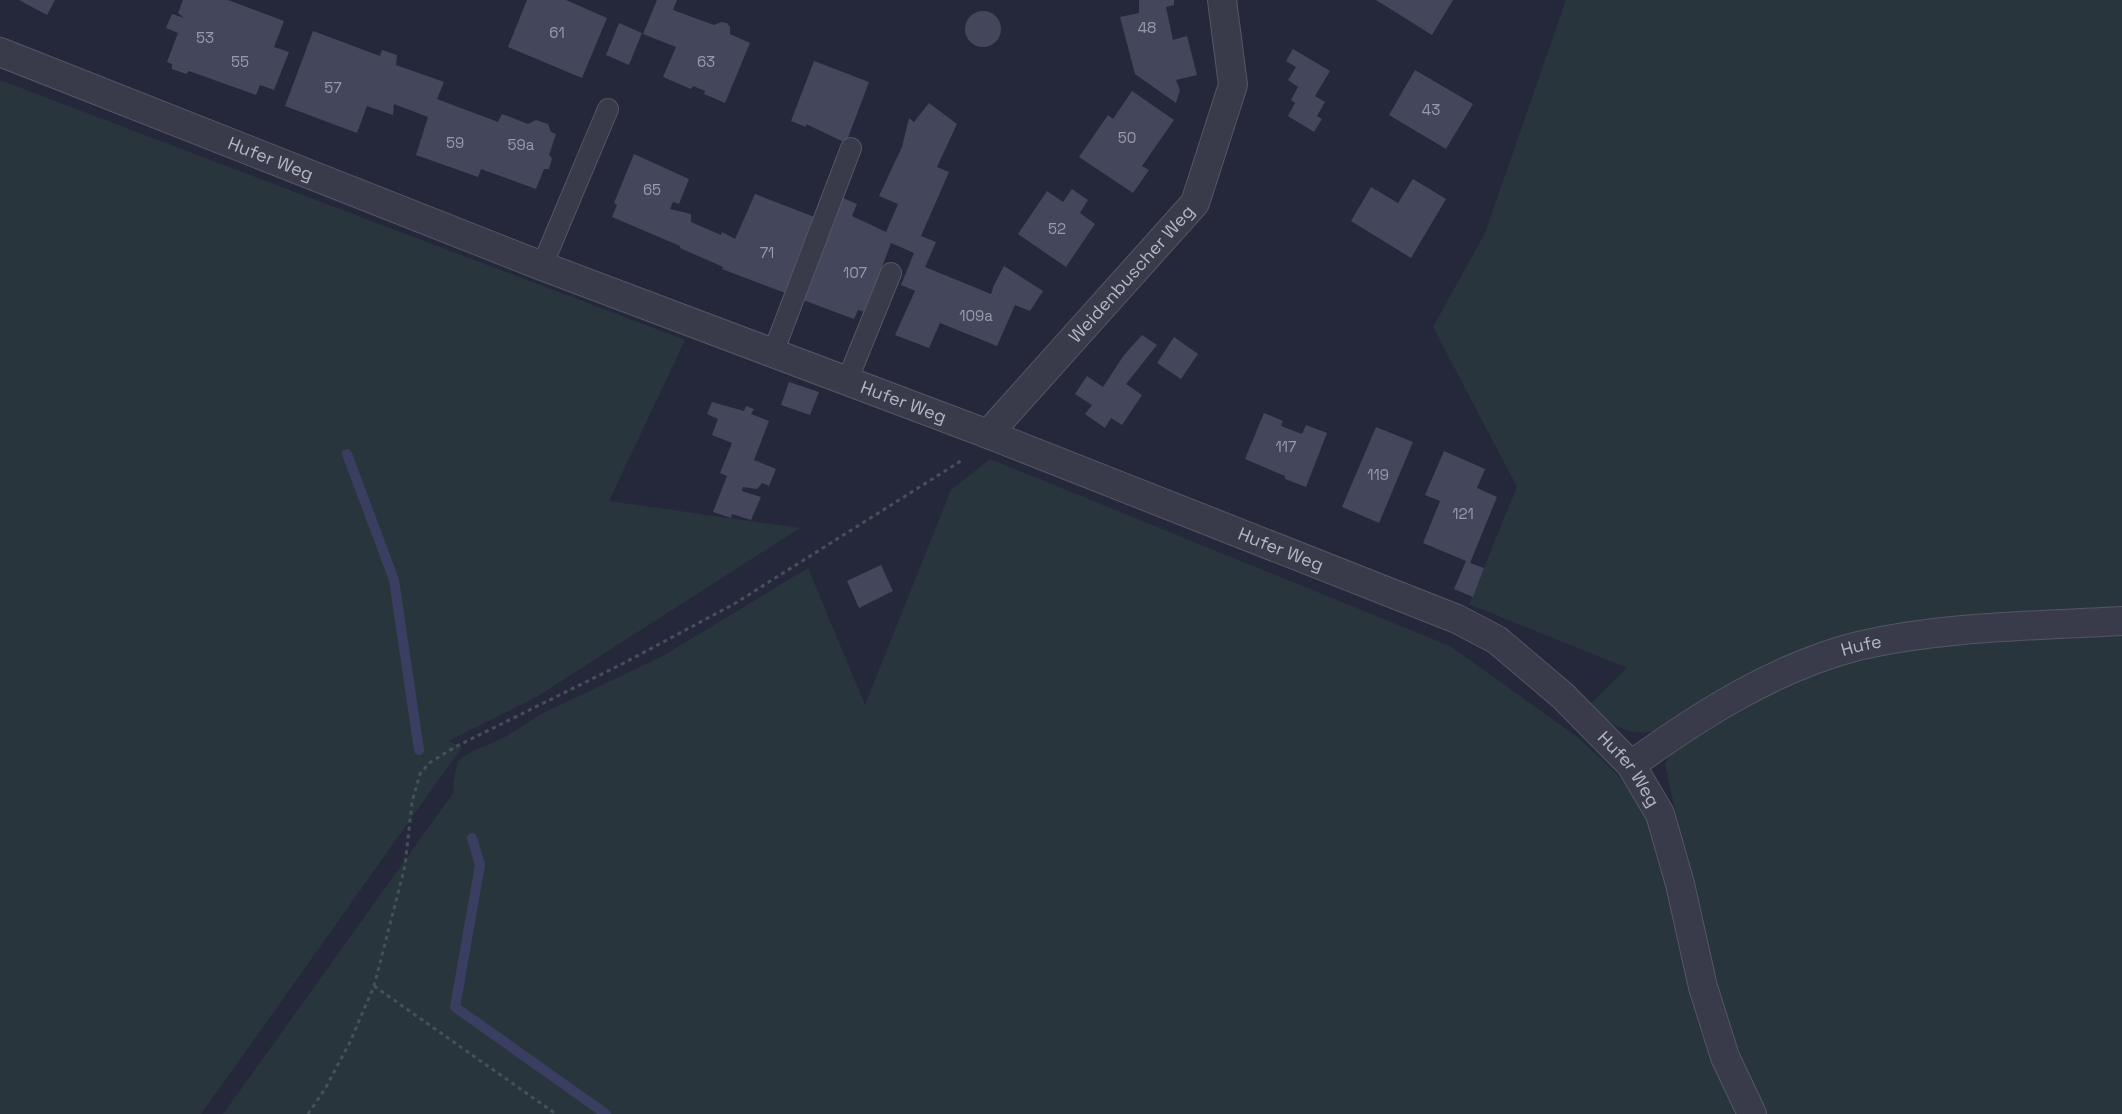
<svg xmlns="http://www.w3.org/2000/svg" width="2122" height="1114" font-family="'Space Grotesk',sans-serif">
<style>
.green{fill:#28353d}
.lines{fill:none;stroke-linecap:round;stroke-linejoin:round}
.stream{stroke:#3a3f61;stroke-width:10}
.building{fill:#44475c}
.lane-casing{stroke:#545666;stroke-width:22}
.street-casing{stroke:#545666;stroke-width:30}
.path{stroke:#455059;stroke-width:3;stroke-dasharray:4 4;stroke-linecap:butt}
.lane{stroke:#393b4b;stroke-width:20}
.street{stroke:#393b4b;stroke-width:28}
.labels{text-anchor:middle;stroke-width:4;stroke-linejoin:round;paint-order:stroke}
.number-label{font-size:15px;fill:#989aac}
.street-label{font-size:18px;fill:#b4b6c6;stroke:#1e2030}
</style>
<rect width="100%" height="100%" fill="#25283b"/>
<path class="green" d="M1566 0H2122V613L1913 627 1665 728C1631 740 1614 726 1588 706L1627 668 1469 604 1517 487 1433 327 1485 233Z
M0 80 685 340 609 501 800 528 538 696 448 741 462 747 201 1114H0Z
M990 459 1450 646 1580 739 1613 770 1643 804 1741 1114H223L454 792 453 783 458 761 471 752 507 736 541 714 661 657 808 568 865 705 951 490Z
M2122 631V1114H1766L1728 1026 1700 924 1665 764 1679 741 1726 713 1819 669 1915 645Z"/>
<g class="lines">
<path class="stream" d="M347 454 394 580 419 750
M472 838 480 865 455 1007 606 1114"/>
</g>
<path class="building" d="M19 0H55L47 15Z
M183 0H228L284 21 274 47 289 52 274 90 260 85 256 95 189 71 186 74 172 69V64L167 62 178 33 166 28 172 14 184 18 178 13Z
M527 0H566L607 18 582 78 508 47Z
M657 0H677L673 10 714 25 721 22 727 23 730 27V34L750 43 725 103 704 94 705 91 693 86 691 89 663 77 676 47 643 34Z
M1139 0H1174V5L1166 7 1173 40 1187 36 1197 75 1176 80 1180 90 1176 103 1135 74 1120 17 1139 13Z
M1376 0H1453L1432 35Z
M965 29a18 18 0 1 1 36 0a18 18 0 1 1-36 0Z
M619 23 642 33 629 65 606 55Z
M313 31 380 56 382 50 397 55 396 65 444 82 437 99 498 122 502 114 528 124 536 120 548 124 551 132 556 134 549 155 552 158 549 169H544L536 189 481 169 478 177 416 155 428 117 394 104 393 115 367 106 357 133 285 106Z
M1293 49 1330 71 1315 96 1325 102 1317 116 1322 119 1314 132 1288 116 1295 103 1291 100 1298 87 1288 80 1296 67 1286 61Z
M814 61 869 82 846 143 806 124V127L791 121Z
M1415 70 1473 104 1446 149 1389 115Z
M1132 91 1174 120 1142 166 1149 170 1133 193 1079 157 1108 115 1113 119Z
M929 103 957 124 937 167 949 172 921 236 936 242 925 267 991 294 994 285 1004 266 1043 291 1030 311 1015 305 997 346 940 323 929 348 895 335 915 291 901 285 914 253 891 243 865 312 858 310 854 319 803 300 843 198 857 204 852 216 886 232 898 204 879 196 902 147 909 118 914 122Z
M634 154 689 179 679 204 673 202 670 209 691 214V222L721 235 722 232 735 239 755 194 817 218 788 294 722 269 723 267 680 248V246L612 217 617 205 614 203Z
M1413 179 1446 199 1411 258 1351 221 1371 187 1398 203Z
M1072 189 1088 200 1080 213 1095 224 1066 267 1018 234 1047 191 1063 202Z
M1142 335 1157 345 1126 384 1142 395 1122 425 1111 418 1105 428 1085 414 1092 405 1075 394 1087 376 1103 387 1124 355Z
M1174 337 1198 354 1181 379 1157 363Z
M789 382 819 392 810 415 781 405Z
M712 402 744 411 746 406 754 409 751 414 769 421 754 460 776 469 769 486 762 483 757 489 743 487 742 491 761 497 751 520 732 514 731 518 713 512 727 476 720 473 732 443 712 435 718 419 707 414Z
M1264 413 1283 421 1281 426 1302 434 1306 425 1327 433 1306 487 1285 479V476L1245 459Z
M1376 427 1413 442 1379 523 1342 507Z
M1444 451 1485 469 1477 488 1497 497 1470 563 1484 568 1473 597 1454 589 1466 561 1423 543 1440 501 1425 495Z
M881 565 893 591 859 608 847 581Z"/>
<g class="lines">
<defs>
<path id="lane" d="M542 266 608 109
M773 353 851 148
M847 381 891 273"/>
<g id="street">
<path id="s1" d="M0 52 542 266 988 434 1457 619 1497 640 1563 696 1631 765 1660 814 1680 884 1703 987 1725 1057 1752 1114"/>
<path id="s2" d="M988 434 1195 203 1233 85 1222 0"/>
<path id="s3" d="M1631 765C1699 716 1775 667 1858 646 1944 626 2034 626 2122 621"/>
</g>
</defs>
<use href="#lane" class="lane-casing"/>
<use href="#street" class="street-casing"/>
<path class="path" d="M374 986 556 1114
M308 1114 325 1089 350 1042 374 986 405 866 412 802 420 774 429 763 455 747 624 663 734 604 964 459"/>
<use href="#lane" class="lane"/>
<use href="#street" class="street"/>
</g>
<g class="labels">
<g class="number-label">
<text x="1147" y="33">48</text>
<text x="557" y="38">61</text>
<text x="205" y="43">53</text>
<text x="240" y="67">55</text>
<text x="706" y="67">63</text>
<text x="333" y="93">57</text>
<text x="1431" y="115">43</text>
<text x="1127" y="143">50</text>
<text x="455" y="148">59</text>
<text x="521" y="150">59a</text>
<text x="652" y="195">65</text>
<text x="1057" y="234">52</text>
<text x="767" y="258">71</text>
<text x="855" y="278">107</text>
<text x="976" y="321">109a</text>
<text x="1286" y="452">117</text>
<text x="1378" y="480">119</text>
<text x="1463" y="519">121</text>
</g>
<g class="street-label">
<text dy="6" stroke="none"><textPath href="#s1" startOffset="291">Hufer Weg</textPath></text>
<text dy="6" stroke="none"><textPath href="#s2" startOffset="215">Weidenbuscher Weg</textPath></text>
<text dy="6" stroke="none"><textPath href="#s1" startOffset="969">Hufer Weg</textPath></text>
<text dy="6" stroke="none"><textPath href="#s1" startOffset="1374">Hufer Weg</textPath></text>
<text dy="6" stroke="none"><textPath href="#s3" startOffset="261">Hufe</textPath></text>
<text dy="6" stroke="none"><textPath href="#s1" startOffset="1794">Hufer Weg</textPath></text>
</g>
</g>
</svg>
